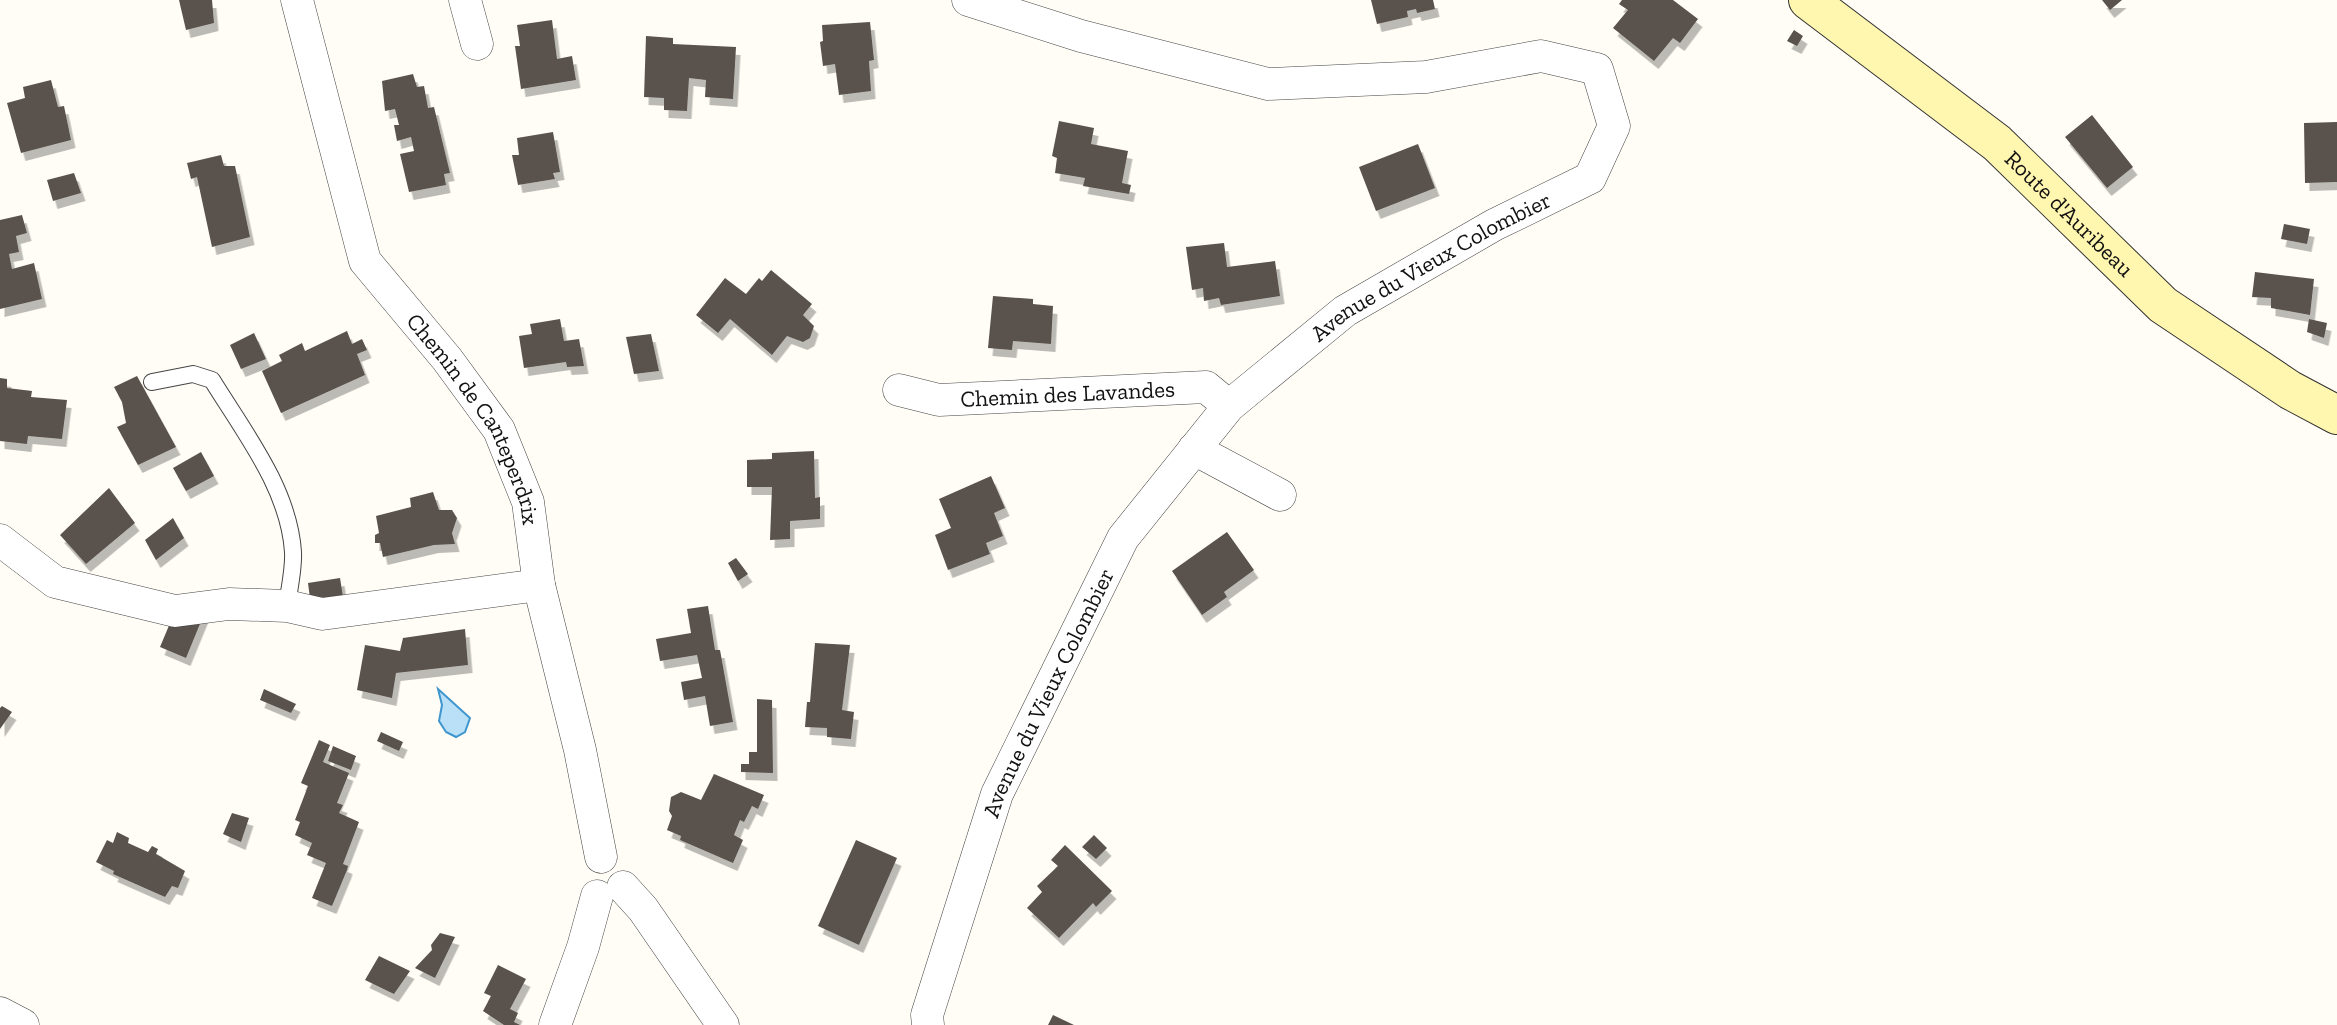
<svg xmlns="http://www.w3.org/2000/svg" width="2337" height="1025" font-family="'Zilla Slab',serif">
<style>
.water{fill:#b9e0f7;stroke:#3f96cf;stroke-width:2}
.building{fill:#5a524d;filter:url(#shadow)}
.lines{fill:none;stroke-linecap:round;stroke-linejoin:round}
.lane-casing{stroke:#444;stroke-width:18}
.street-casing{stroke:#444;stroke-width:33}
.secondary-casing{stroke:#333;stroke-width:40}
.lane{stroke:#fff;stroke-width:16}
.street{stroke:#fff;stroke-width:32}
.secondary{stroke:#fff6b0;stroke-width:38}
.labels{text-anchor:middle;stroke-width:7;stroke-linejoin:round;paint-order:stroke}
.street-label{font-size:23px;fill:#111;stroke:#fff}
</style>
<defs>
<filter id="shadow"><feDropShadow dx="4.5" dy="8" stdDeviation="0" flood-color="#0004"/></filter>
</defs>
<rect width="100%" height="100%" fill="#fffdf5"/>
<path class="water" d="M438 689 470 718 465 732 456 737 446 732 439 721 442 705Z"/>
<path class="building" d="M179 0H212L214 23 186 30Z
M1371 0H1433L1435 9 1417 13 1416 9 1407 11 1408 17 1377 24Z
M1622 0H1673L1698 19 1680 43 1673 38 1654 61 1613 28 1628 10 1619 4Z
M2102 0H2122L2110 10Z
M552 20 557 59 572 56 576 80 521 89 515 46H520L517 25Z
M870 22 874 60 869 61 871 91 839 95 835 64 823 66 820 42 823 41 822 25Z
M1794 30 1803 36 1797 46 1787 41Z
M646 36 673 38V44L736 47 733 99 705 97 706 80 689 78 687 111 664 110V98L644 97Z
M413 74 417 87 424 86 428 108 434 107 450 173 444 174 446 185 409 192 400 154 414 151 411 137 397 141 394 125H399L395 109 385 111 382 81Z
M51 80 58 107 64 106 71 140 21 153 7 103 25 98 23 87Z
M2092 115 2133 167 2107 188 2065 137Z
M1059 121 1094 128 1091 144 1128 151 1122 183 1131 185 1129 194 1083 186 1085 178 1055 173 1057 158 1052 156Z
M2337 122V182L2305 183 2304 123Z
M553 132 560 172 553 173 555 179 518 185 512 155H519L517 138Z
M1418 144 1435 188 1376 211 1359 167Z
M221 155 224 166H235L250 237 212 247 197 177 191 179 187 163Z
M74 173 81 193 53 201 47 180Z
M22 215 27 233 16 236 19 252 9 254 12 269 34 263 42 299 0 309V220Z
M2284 224 2310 229 2307 244 2281 239Z
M1224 243 1227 267 1275 261 1280 296 1221 305 1219 298 1204 301 1203 288 1192 290 1186 247Z
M771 270 812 304 803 315 814 326 810 338 803 342 787 336 772 355 730 319 718 333 696 315 725 278 746 294 759 278 762 281Z
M2255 272 2314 279 2310 315 2271 308V298L2252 297Z
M993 296 1033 299V304L1053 306 1051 344 1013 341 1012 350 988 348Z
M560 319 564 341 579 339 584 366 567 367 566 362 524 368 519 336 532 334 530 324Z
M2309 319 2327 323 2324 338 2307 332Z
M347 331 352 344 362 339 367 350 357 354 365 375 281 413 262 371 282 361 279 355 302 343 305 351Z
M254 333 266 359 241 369 230 345Z
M651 334 659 371 634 374 626 337Z
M137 376 176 447 138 465 117 427 126 423 122 402 114 387Z
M0 378 7 379V388L32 391 31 397 67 400 62 439 28 436 27 444 0 441Z
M814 451 815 498 820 497V519L790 521V539L770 540 772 487H747V460L772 459V453Z
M201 452 214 476 186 491 173 468Z
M991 476 1005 508 994 513 1003 536 986 543 990 554 948 570 935 535 951 528 939 499Z
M109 488 135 523 86 564 60 535Z
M433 492 439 510H452L457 518 452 533 455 544 434 545 383 557 380 543H375V535L379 533 376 516 411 507 410 498Z
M173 518 184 538 156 560 145 540Z
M1227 532 1254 570 1224 592 1227 597 1202 615 1172 571Z
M736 558 748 574 738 581 728 563Z
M340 578 344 603 311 606 308 583Z
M708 606 715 650H720L733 722 710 726 705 696 684 700 681 682 702 678 697 655 660 661 656 639 691 633 687 609Z
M204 614 186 658 160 647 173 616Z
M465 629 468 665 396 673 392 698 357 690 365 645 400 651 403 638Z
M815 643 850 645 842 710 854 712 851 739 827 737V728L805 727 807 702H810Z
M264 689 296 704 291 713 260 700Z
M757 699 772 700 773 773 741 772V764H749V752H757Z
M2 706 12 712 0 729V708Z
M381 732 403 742 399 751 377 741Z
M319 740 330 745 323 762 349 773 337 803 343 805 339 813 359 822 343 864 348 866 347 870 332 906 312 898 326 863 307 855 312 843 295 835 300 822 295 820 308 786 301 783Z
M333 746 356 756 351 770 328 761Z
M714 774 764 795 758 809 752 806 744 822 740 820 734 835 743 840 733 863 680 840 681 836 667 830 672 816 669 811 671 797 681 792 701 800Z
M232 813 249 818 241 842 223 834Z
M117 832 129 838 128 843 148 852 152 846 158 849 156 854 185 871 178 888 172 886 165 897 113 874 114 871 96 862 107 840 113 843Z
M1094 835 1107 848 1096 859 1082 847Z
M856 840 897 858 859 945 818 926Z
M1065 845 1112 891 1096 907 1093 903 1059 938 1027 908 1042 892 1037 886 1058 866 1051 860Z
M440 933 455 937 435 978 415 968 432 950 431 945Z
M379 956 410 971 394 994 365 980Z
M498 965 526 979 510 1009 518 1013 514 1022 520 1025H504L483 1011 491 996 484 993Z
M1053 1015 1074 1025H1048Z"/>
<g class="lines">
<defs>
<path id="lane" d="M152 382 193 374 212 380C244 432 289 489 293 552 294 569 289 589 287 606"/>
<g id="street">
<path id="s1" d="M297 0 365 261 447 359 499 430 528 502 539 585 580 750 601 857"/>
<path d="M465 0 477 44"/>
<path id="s2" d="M899 390 939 400 1206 387 1229 406"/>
<path d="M1194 449 1280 495"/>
<path d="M0 540 55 582 175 611 229 604 287 606 322 614 539 585"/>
<path d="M623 887 643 909 723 1025"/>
<path d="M0 1013 23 1025"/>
<path d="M555 1025 583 947 597 896"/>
<path id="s3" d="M928 1025 927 1015 997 794 1123 538 1229 406 1345 311 1494 225 1590 178 1614 126 1597 69 1541 56 1426 77 1268 84 1081 36 968 0"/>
</g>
<g id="secondary">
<path id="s4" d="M1808 0 1997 143 2163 305 2290 390 2337 415"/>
</g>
</defs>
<use href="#lane" class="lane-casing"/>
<use href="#street" class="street-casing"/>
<use href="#secondary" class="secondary-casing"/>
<use href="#lane" class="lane"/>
<use href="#street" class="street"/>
<use href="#secondary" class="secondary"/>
</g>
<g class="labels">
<g class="street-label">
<text dy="8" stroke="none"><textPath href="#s4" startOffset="338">Route d'Auribeau</textPath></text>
<text dy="8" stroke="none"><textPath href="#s3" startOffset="943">Avenue du Vieux Colombier</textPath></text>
<text dy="8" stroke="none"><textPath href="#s2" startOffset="170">Chemin des Lavandes</textPath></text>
<text dy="8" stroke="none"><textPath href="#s1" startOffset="464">Chemin de Canteperdrix</textPath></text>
<text dy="8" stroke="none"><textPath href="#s3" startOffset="355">Avenue du Vieux Colombier</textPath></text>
</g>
</g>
</svg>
